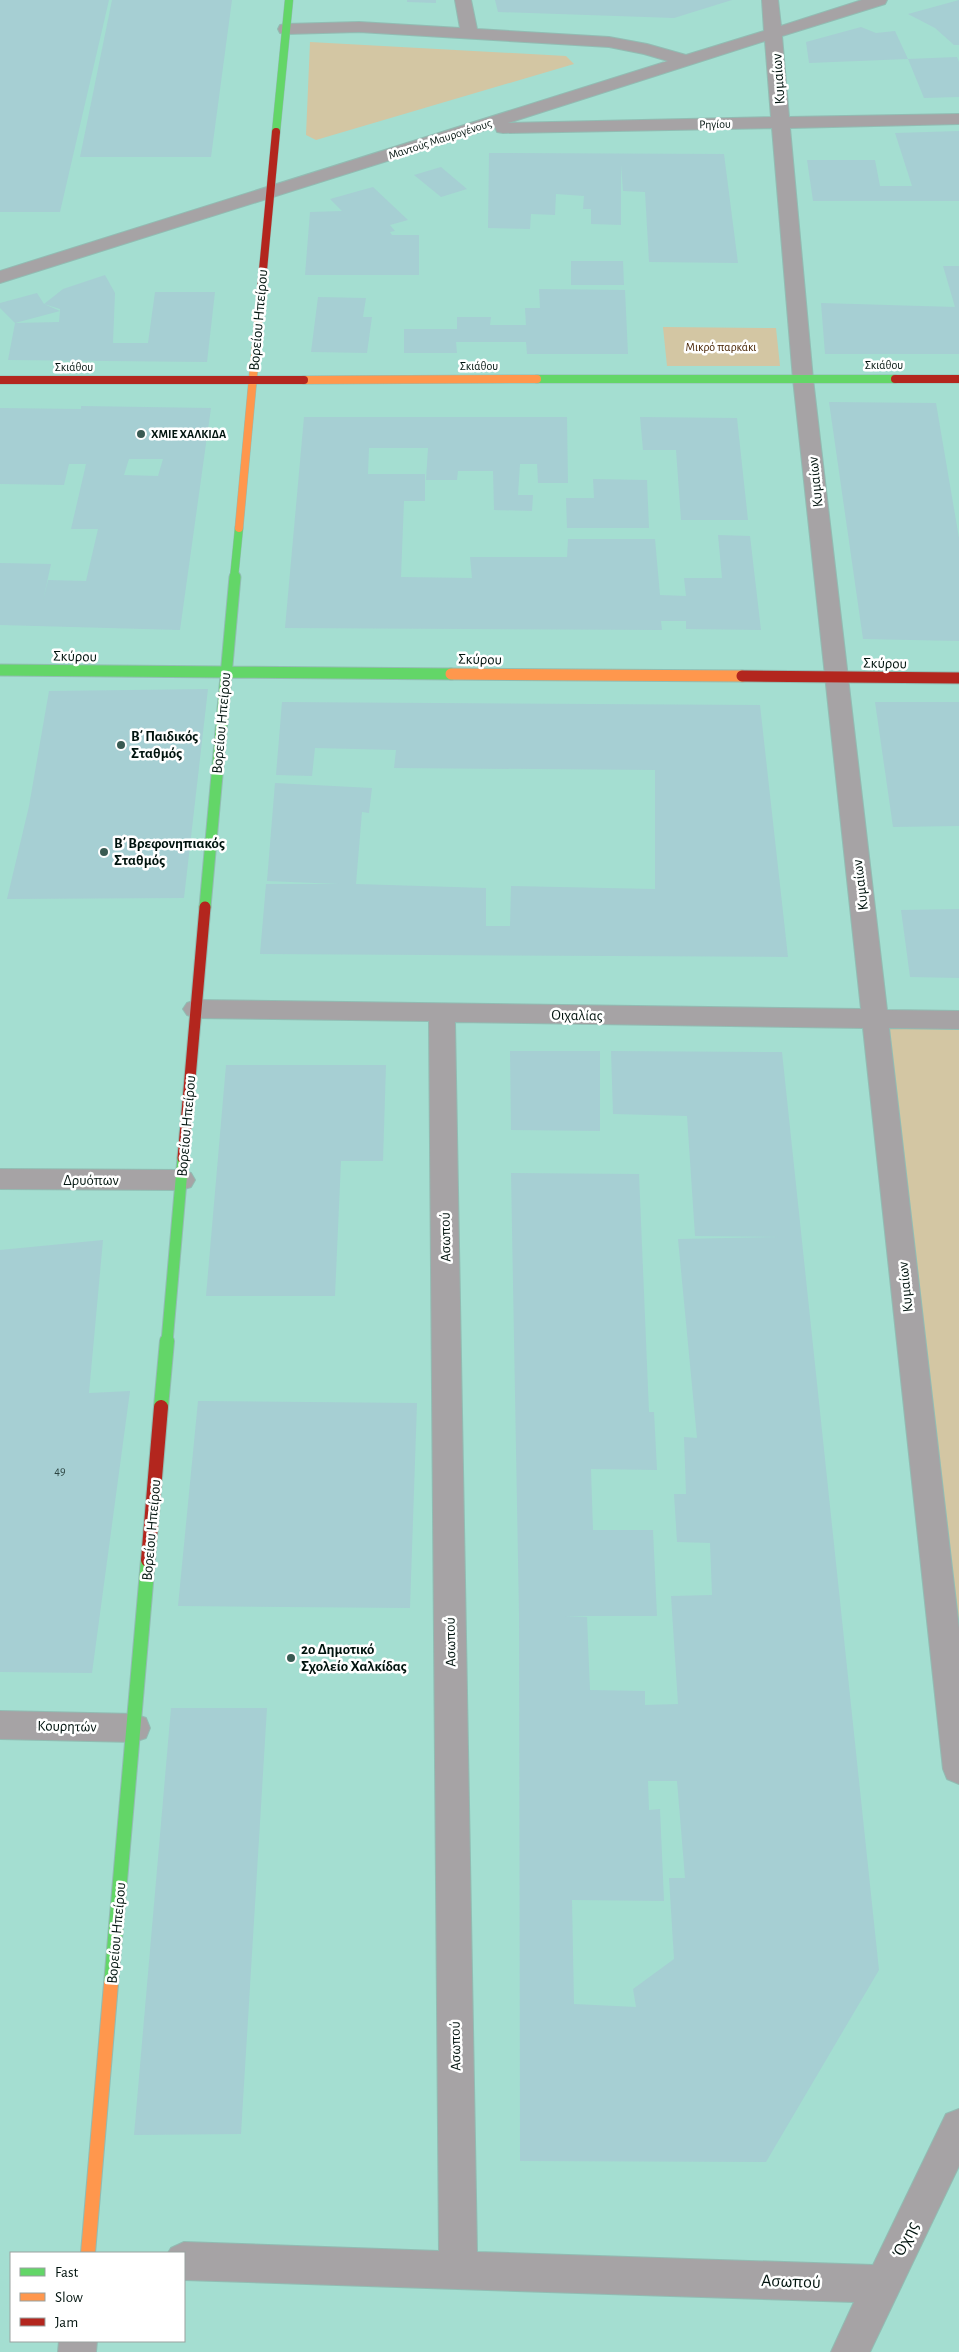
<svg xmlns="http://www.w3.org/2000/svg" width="959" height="2352" font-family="'Alegreya Sans',sans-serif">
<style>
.green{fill:#d3c6a3}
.building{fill:#a6cfd3;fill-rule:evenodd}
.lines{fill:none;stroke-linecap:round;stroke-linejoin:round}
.street-casing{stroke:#92bcb3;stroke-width:2}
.fast-far2-casing{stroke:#92bcb3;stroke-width:9}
.fast-far1-casing{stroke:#92bcb3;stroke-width:13}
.fast-casing{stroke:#92bcb3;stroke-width:16}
.slow-far2-casing{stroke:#92bcb3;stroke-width:9}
.slow-far1-casing{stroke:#92bcb3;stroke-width:13}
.slow-casing{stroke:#92bcb3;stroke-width:16}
.jam-far2-casing{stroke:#92bcb3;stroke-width:9}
.jam-far1-casing{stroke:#92bcb3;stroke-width:13}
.jam-casing{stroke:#92bcb3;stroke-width:16}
.street{fill:#a6a3a5;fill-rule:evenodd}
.fast-far2{stroke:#63d668;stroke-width:8}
.fast-far1{stroke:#63d668;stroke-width:11}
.fast{stroke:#63d668;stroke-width:14}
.slow-far2{stroke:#ff974d;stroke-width:8}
.slow-far1{stroke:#ff974d;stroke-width:11}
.slow{stroke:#ff974d;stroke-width:14}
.jam-far2{stroke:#b3261e;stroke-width:8}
.jam-far1{stroke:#b3261e;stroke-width:11}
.jam{stroke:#b3261e;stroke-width:14}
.poi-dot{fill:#395a52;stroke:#fff;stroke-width:2}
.labels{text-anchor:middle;stroke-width:5;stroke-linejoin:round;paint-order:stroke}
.far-street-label{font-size:12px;fill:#00130e;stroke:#fff}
.far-park-label{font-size:12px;fill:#482403;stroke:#fff}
.far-poi-label{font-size:12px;font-weight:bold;fill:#00130e;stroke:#fff;text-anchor:start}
.number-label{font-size:12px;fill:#2a423f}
.street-label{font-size:15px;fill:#00130e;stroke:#fff}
.poi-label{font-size:15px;font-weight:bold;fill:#00130e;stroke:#fff;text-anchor:start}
.near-street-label{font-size:18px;fill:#00130e;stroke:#fff}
</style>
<rect width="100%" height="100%" fill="#a4ded1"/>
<path class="green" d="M310 42 566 56 574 64 316 140 306 135Z
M663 327 776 328 780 366H667Z
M876 1019 959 1020V1769Z"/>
<path class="building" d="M0 0H109L60 212H0Z
M112 0H232L211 157H80Z
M407 0H436V3L407 2Z
M495 0H732L674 18 498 12Z
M959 0V45H954L935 28 908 14Z
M861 27 876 33 895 31 908 59 957 57 959 62V97L924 98 908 59 809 63 806 42Z
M959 131V201H813L807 160H875L880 186H912L895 133Z
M489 153 724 154 738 263 649 262 645 192 623 191 621 165V225L591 224V209H583L584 196 556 194 555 215 531 214 530 229 488 228Z
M441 167 467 189 441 197 414 175Z
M373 187 408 220 390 225 395 231 390 232 392 235H419V275H305L310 212 342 211 330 199Z
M571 261H623L624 285H571Z
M943 266H959V354H825L821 303 955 307Z
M105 275 115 293 113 343H148L155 292H215L207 362 8 360 15 323 59 322 60 311V309L44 304 60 311 15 323 0 308V303L37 293 44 304 63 289Z
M539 289 625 290 628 354H527L526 342H456L457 353H404V329H457V317H491L490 325H526L525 308H540Z
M318 297 366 298 363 317H372L367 353 311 352Z
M829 402 936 403 959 538V641L863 639Z
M81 406 211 408 180 630 0 625V563L51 564 43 601 48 580 86 581 98 529H71L86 464H69L64 485 0 484V408L81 409ZM129 459H163L158 476 124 475Z
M304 417H567L568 483H538L537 464H520L518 495H533L532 511 494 510 493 471H458L457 480H426L428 448H369L368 474H425V501H404L401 577 472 578 470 557H567L568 539H655L660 595 686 596 684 578H722L718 535 750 536 761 630 686 629V621H661L662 630 285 628Z
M640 417 737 418 748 520H681L676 450H643Z
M593 479 647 480 649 528H567L566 498H594Z
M208 689 184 898 7 899 29 806 49 691Z
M282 702 760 705 788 957 260 954 266 884H339L267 881 275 783 372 788 369 813 362 812 356 884 486 888V926H510L511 886 655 889V770L394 768 396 750 315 748 312 776 276 775Z
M875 702H959V826L893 827Z
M959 909V978L910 977 901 910Z
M510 1051H600V1131L511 1130Z
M611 1051 782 1052 879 1970 766 2162 520 2161 519 1615 511 1173 639 1174 649 1412H654L657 1470 591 1469 593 1530H653L657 1616H565L587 1617 590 1690 645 1691V1705L678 1704 671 1596 712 1595 710 1543 677 1542 674 1494H686L684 1437 697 1438 678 1239 781 1237 695 1236 687 1116 613 1114ZM648 1781H677L685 1878H669L674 1959 633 1989 636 2007 574 2004 572 1900 664 1901 660 1809 649 1810Z
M226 1065H386L383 1161H341L335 1296H206Z
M103 1240 89 1393 130 1391 92 1673 0 1672V1250Z
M198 1401 417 1403 410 1608 178 1606Z
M171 1708H267L241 2134 134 2135Z"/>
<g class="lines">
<defs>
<path id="street" d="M455 0H471L477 29 609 37 647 44 686 55 764 31 762 0H778L781 26 862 0H887L885 4 782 36 789 117 959 114V124L790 128 813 379 887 1010 959 1011V1029L889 1028 959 1628V1784L947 1779 943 1769 863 1028 455 1022 477 2252 873 2265 946 2114 959 2109V2166L870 2352H831L854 2302 184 2280V2253H168L171 2248 184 2242 439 2251 429 1021 196 1018 187 1015 183 1009 187 1003 196 1000 861 1009 793 379 772 128 503 133 497 132 495 127 0 283V271L668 61 644 54 609 47 359 32 286 34 280 33 278 29 280 25 286 24 359 22 460 28ZM765 41 771 117 508 123Z
M0 1169 181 1170 191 1173 195 1180 191 1187 181 1190 0 1189Z
M0 1711 134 1714 146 1718 150 1728 146 1738 134 1742 0 1739Z
M59 2341H97L96 2352H58Z"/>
<path id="fast-far2" d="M276 132 289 0
M537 379H895
M234 578 239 528"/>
<path id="fast-far1" d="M0 670 451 674
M205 907 235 577
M167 1342 183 1158"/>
<path id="fast" d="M161 1407 167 1341
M111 1984 148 1560"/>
<path id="slow-far2" d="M304 380 537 379
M239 528 261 291"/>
<path id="slow-far1" d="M451 674 742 676"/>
<path id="slow" d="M88 2253 111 1984"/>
<path id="jam-far2" d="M261 291 276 132
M895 379H959
M0 380H304"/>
<path id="jam-far1" d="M742 676 959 678
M183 1158 205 907"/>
<path id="jam" d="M148 1560 161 1407"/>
</defs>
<use href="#street" class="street-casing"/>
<use href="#fast-far2" class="fast-far2-casing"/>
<use href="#fast-far1" class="fast-far1-casing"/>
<use href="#fast" class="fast-casing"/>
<use href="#slow-far2" class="slow-far2-casing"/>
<use href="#slow-far1" class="slow-far1-casing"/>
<use href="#slow" class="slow-casing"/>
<use href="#jam-far2" class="jam-far2-casing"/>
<use href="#jam-far1" class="jam-far1-casing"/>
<use href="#jam" class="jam-casing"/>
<use href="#street" class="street"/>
<use href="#fast-far2" class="fast-far2"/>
<use href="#fast-far1" class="fast-far1"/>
<use href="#fast" class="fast"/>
<use href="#slow-far2" class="slow-far2"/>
<use href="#slow-far1" class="slow-far1"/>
<use href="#slow" class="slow"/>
<use href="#jam-far2" class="jam-far2"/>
<use href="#jam-far1" class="jam-far1"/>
<use href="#jam" class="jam"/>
</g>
<g class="poi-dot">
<circle cx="141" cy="434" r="5"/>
<circle cx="121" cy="745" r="5"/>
<circle cx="104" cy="852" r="5"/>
<circle cx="291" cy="1658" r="5"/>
</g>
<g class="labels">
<g class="far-street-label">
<text transform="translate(715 124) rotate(-1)" y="4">Ρηγίου</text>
<text transform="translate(440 139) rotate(-18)" y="4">Μαντούς Μαυρογένους</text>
<text x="884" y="369">Σκιάθου</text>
<text x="479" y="370">Σκιάθου</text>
<text x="74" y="371">Σκιάθου</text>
</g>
<g class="far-park-label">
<text x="721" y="351">Μικρό παρκάκι</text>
</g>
<g class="far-poi-label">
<text x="151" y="438">ΧΜΙΕ ΧΑΛΚΙΔΑ</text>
</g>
<g class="number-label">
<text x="60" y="1475">49</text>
</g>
<g class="street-label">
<text transform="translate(778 79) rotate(-94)" y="5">Κυμαίων</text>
<text transform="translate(258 320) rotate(-85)" y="5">Βορείου Ηπείρου</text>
<text transform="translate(815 482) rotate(-96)" y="5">Κυμαίων</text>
<text transform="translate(75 656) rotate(1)" y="5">Σκύρου</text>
<text transform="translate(480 659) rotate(1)" y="5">Σκύρου</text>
<text transform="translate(885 663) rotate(1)" y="5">Σκύρου</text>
<text transform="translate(221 723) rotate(-85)" y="5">Βορείου Ηπείρου</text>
<text transform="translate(860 885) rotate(-97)" y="5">Κυμαίων</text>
<text transform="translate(577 1015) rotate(1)" y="5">Οιχαλίας</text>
<text transform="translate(186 1126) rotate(-85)" y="5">Βορείου Ηπείρου</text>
<text x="91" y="1185">Δρυόπων</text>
<text transform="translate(445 1237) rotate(-91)" y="5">Ασωπού</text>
<text transform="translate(905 1287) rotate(-96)" y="5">Κυμαίων</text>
<text transform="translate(151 1530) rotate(-85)" y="5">Βορείου Ηπείρου</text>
<text transform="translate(450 1642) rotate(-91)" y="5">Ασωπού</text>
<text transform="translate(67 1726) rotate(1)" y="5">Κουρητών</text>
<text transform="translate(116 1933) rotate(-85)" y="5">Βορείου Ηπείρου</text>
<text transform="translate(455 2046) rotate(-91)" y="5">Ασωπού</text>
</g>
<g class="poi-label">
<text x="131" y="741">Β΄ Παιδικός<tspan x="131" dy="17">Σταθμός</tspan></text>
<text x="114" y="848">Β΄ Βρεφονηπιακός<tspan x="114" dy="17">Σταθμός</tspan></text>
<text x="301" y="1654">2ο Δημοτικό<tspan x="301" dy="17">Σχολείο Χαλκίδας</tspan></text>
</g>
<g class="near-street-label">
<text transform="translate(905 2239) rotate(-64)" y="6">Όχης</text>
<text transform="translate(791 2281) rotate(2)" y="6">Ασωπού</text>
</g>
</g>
<rect x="10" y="2252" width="175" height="90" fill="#ffffff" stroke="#99a19f"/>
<rect x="20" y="2268" width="25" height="8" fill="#63d668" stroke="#99a19f"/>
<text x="55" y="2277" font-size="15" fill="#00130e">Fast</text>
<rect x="20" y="2293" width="25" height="8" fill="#ff974d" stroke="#99a19f"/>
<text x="55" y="2302" font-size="15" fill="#00130e">Slow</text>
<rect x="20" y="2318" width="25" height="8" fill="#b3261e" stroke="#99a19f"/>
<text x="55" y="2327" font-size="15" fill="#00130e">Jam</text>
</svg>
